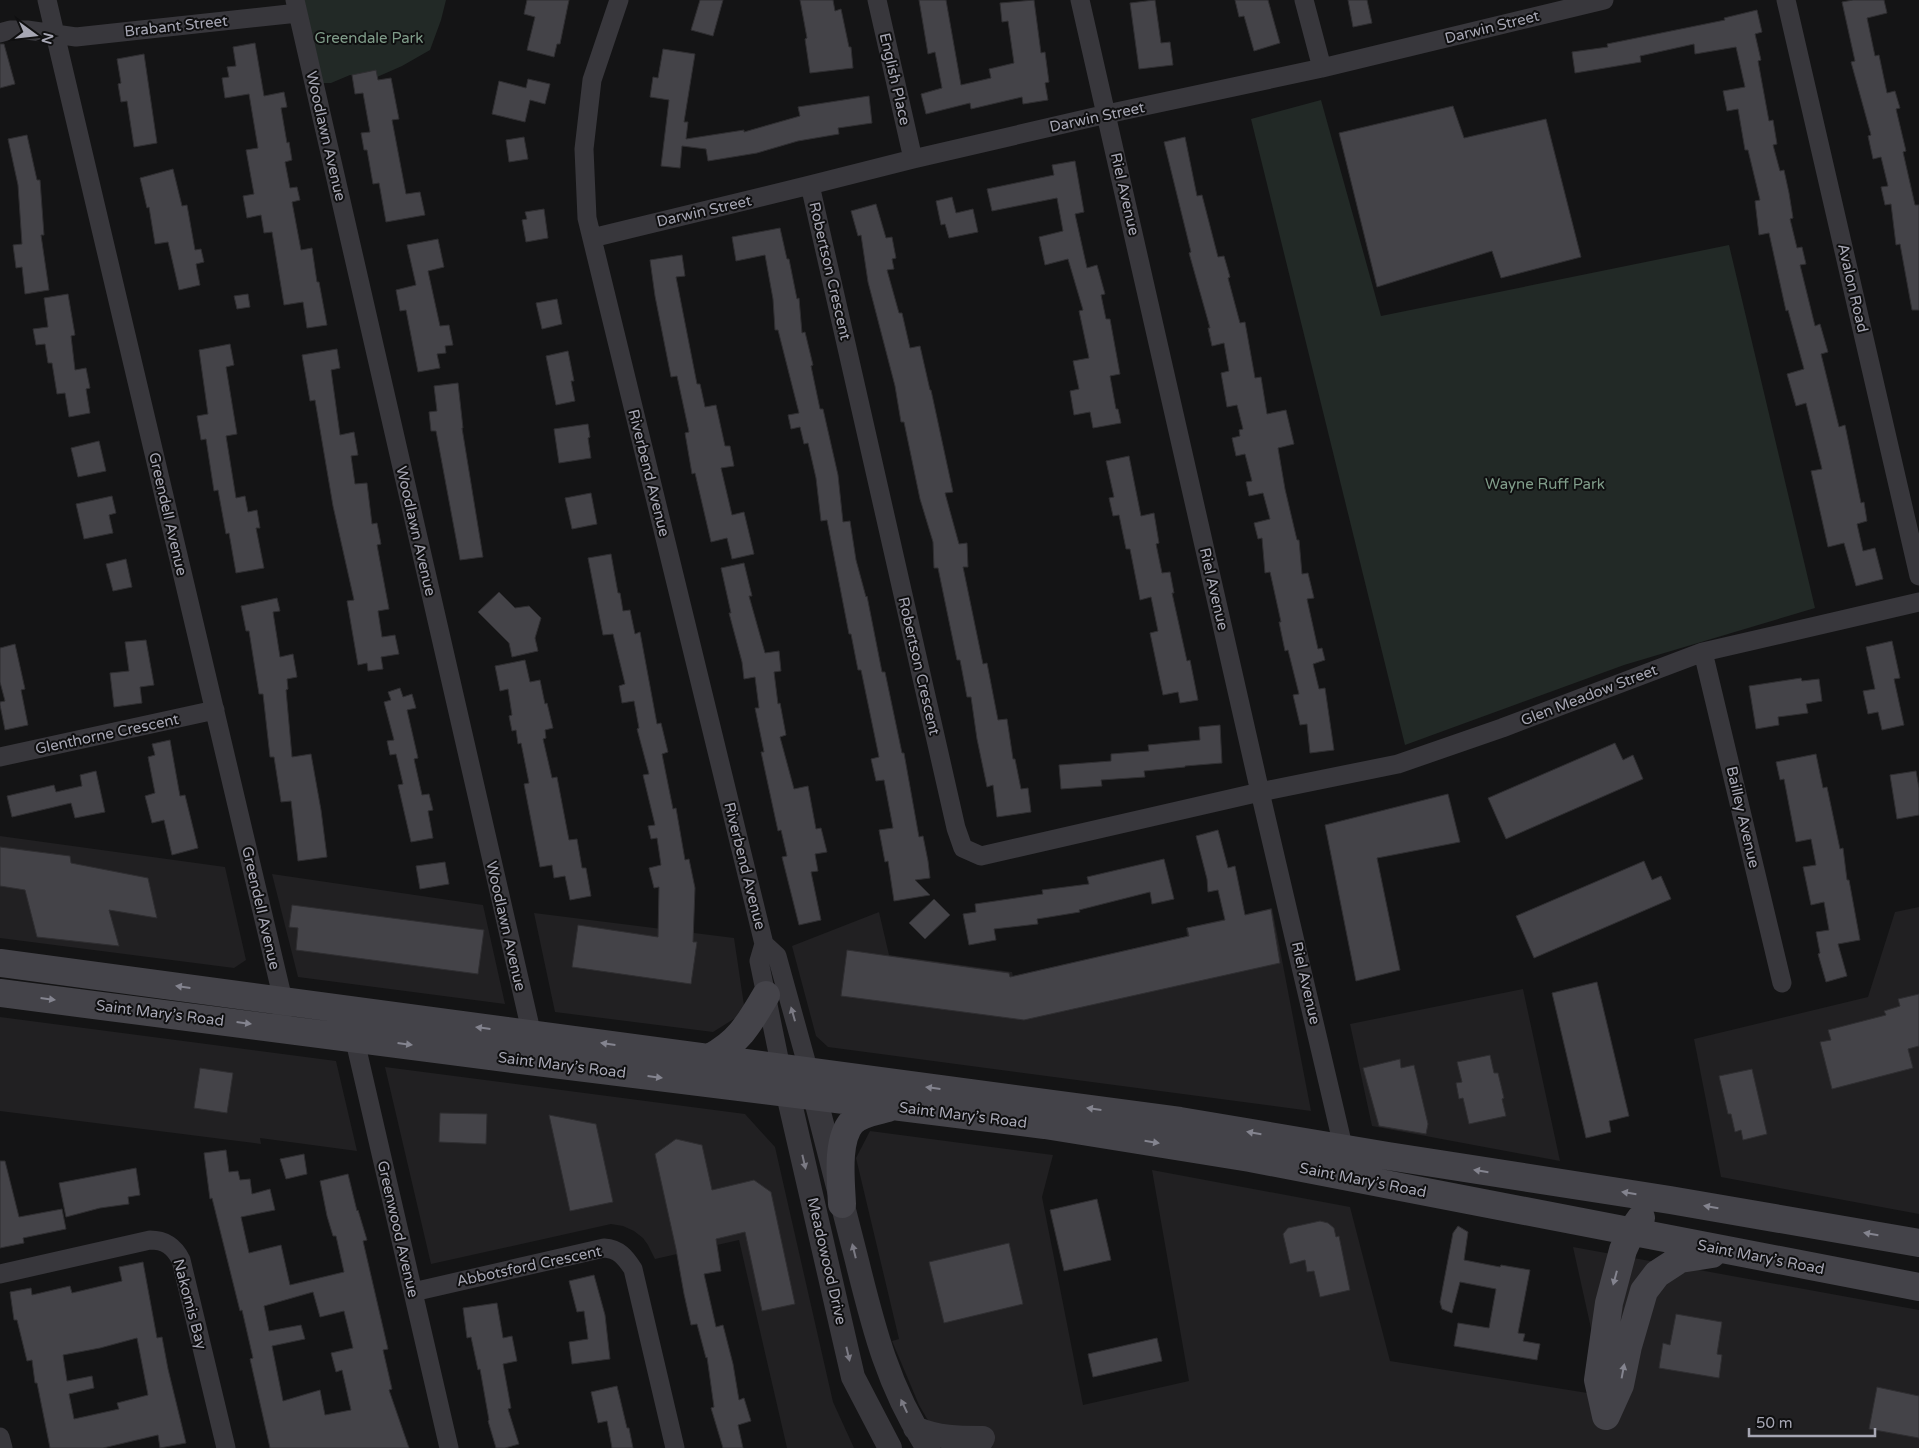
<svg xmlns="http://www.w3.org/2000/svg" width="1919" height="1448" font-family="'Varela Round',sans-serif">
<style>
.built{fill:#212022}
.green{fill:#222926}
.building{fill:#444348;stroke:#2f2e31;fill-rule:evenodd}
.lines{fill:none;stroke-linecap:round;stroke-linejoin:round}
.minor{stroke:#38373c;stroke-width:19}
.tertiary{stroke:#38373c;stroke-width:24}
.secondary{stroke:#444349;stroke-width:28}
.oneway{fill:#84848f}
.oneway2{fill:#7b7a84}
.labels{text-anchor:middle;stroke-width:4;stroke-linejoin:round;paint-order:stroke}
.street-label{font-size:15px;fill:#a7a7b4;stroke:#0f0f10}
.park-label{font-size:15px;fill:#809d8a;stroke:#0f0f10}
</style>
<rect width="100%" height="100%" fill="#141415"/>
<path class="built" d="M0 836 225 867 246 960 234 968 0 938Z
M272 874 483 905 505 1004 298 977Z
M1919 907V1214L1721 1177 1694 1039 1868 997 1895 912Z
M1272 908 1311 1111 828 1047 816 1036 792 946 879 912 889 955 1012 972 1013 976 1187 936 1186 928Z
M534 913 734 938 745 1012 713 1032 555 1012Z
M1523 989 1560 1161 1372 1126 1350 1024Z
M0 1017 336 1061 357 1151 260 1138 261 1144 0 1111Z
M385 1067 745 1114 775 1147 833 1402 854 1448H787L739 1240 655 1259 648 1245 643 1238 634 1231 623 1226 611 1224 431 1264Z
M870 1131 1053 1155 1042 1197 1083 1405 1189 1381 1152 1170 1350 1207 1390 1361 1606 1396 1573 1247 1919 1310V1448H944L919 1405 892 1341 899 1339 856 1158Z"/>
<path class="green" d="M304 0H446L441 20 430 50 402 66 377 77 350 75 331 83H323Z
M1321 100 1381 316 1729 245 1815 608 1624 665 1405 745 1251 119Z"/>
<path class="building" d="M527 0H569L560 44H557L554 57 527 50 535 17 524 14Z
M700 0H723L713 36 691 30Z
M800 0H833L835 11 841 9 849 47H851L853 68 810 73 805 39 807 38Z
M919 0H946L961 85 991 78 989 69 1014 63 1008 21 1002 22 1000 3 1034 0 1041 53 1045 52 1049 82 1045 83 1048 100 1023 104 1022 97 971 109 970 103 926 114 921 94 942 88 935 52 928 54Z
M1155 0 1161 43 1170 42 1173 65 1139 69 1130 3Z
M1235 0H1268L1280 43 1254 51 1244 16 1239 17Z
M1348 0H1367L1372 23 1353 27Z
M1853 0H1884L1887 13 1867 18 1875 56 1879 55 1887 93 1895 91 1900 108 1896 109 1906 151 1903 152 1915 205H1919V310H1912L1900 244 1896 245 1891 204 1885 205 1881 187 1888 186 1881 157 1873 159 1868 136 1871 135 1851 62 1855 61 1842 2Z
M1757 10 1762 32 1755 34 1761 60 1758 61 1769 121 1773 120 1777 144 1773 145 1780 171 1784 170 1789 193 1793 218 1790 219 1797 248 1802 247 1806 264 1800 265 1815 326 1820 324 1828 352 1821 354 1839 427 1845 425 1861 503 1864 502 1867 521 1857 524 1863 551 1875 548 1883 579 1856 586 1844 543 1828 547 1811 471 1822 469 1806 403 1796 406 1787 374 1804 369 1788 310 1786 311 1769 233 1759 235 1755 201 1760 200 1748 150H1745L1738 109 1727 111 1723 91 1745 87 1736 47 1695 54 1694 44 1640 56 1641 62 1575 73 1572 52 1608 47 1607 44 1725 20 1724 18Z
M255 43 264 96 284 92 287 107 281 108 287 143 289 142 292 160 285 162 290 188 297 187 300 200 292 202 301 250 312 248 317 282H319L327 325 307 328 303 302 284 305 272 232 264 233 261 215 247 218 243 196 254 194 246 150 258 148 249 94 225 98 222 78 229 77 227 67 236 66 233 47Z
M0 44H4L15 84 0 88Z
M663 49 695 54 684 122H688L686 139 744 130V132L800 116 798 107 869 96 872 123 838 128 839 134 798 141 757 153 708 161 706 149 682 146 680 168 661 166 669 100 650 97 653 77 658 78Z
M144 54 157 143 134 147 127 101 121 102 118 84 121 83 117 59Z
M376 70 378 80 391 78 399 119 392 120 406 194 420 192 425 215 386 222 379 183 373 184 367 150H364L361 133 370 132 363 93 355 94 352 75Z
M528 79 550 84 545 104 530 100 525 122 492 114 499 81 526 88Z
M1453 106 1464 138 1546 119 1581 257 1501 278 1492 251 1377 287 1339 133Z
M27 135 37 180H40L44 235H41L49 290 25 294 22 267 16 268 13 245 22 244 18 185 8 139Z
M524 137 528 159 509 162 506 140Z
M1185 137 1197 196 1202 195 1218 257 1224 256 1230 277 1228 278 1240 323 1245 322 1255 378 1261 377 1267 414 1286 410 1294 444 1278 448 1285 489 1297 540H1299L1302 574 1308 573 1314 598 1307 599 1318 649 1322 648 1325 660 1313 664 1319 689 1325 688 1334 750 1310 753 1307 724 1300 725 1293 695 1299 694 1288 650 1285 651 1279 622H1281L1270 572 1265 573 1262 538 1258 539 1254 523 1270 519 1263 493 1249 496 1246 482 1252 481 1245 454 1236 456 1232 438 1240 436 1239 430 1243 429 1237 405 1227 407 1221 373 1229 371 1224 343 1212 346 1208 328H1210L1189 253 1191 252 1164 142Z
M1075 161 1084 212 1075 214 1087 268 1097 265 1105 294 1101 295 1106 319H1110L1120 374 1110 376 1116 409H1118L1121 423 1093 428 1090 412 1074 415 1070 391 1079 389 1073 361 1089 358 1079 311 1083 310 1068 259 1045 265 1039 237 1063 231 1057 198 992 211 987 189 1054 175 1052 165Z
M173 169 182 206 187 205 195 250 201 249 204 262 196 264 200 285 179 290 168 242 155 244 149 207 147 208 140 178Z
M952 197 956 213 973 209 978 232 949 238 945 224 941 225 936 201Z
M876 204 886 238 892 237 896 258 892 259 894 269 887 270 899 313H902L910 348 920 346 930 390H931L953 492 945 493 959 544 967 543 968 567H963L983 664 987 663 998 720 1007 719 1013 759H1015L1021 789 1028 788 1031 812 997 817 993 785 987 787 977 739 971 697H967L960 660H957L938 568H934L933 542 920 499 904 422H901L895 386 868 282 861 235 858 236 851 211Z
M544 209 548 238 526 242 522 220 527 219 525 212Z
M780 228 787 259H789L797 299 799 298 802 333 805 332 813 365 811 366 820 409H823L838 475 843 522 850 521 856 560 866 597 867 596 882 672H885L902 753H904L919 837 923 836 928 861 930 878 915 880 930 895 894 901 888 861 885 862 879 830 893 828 884 780 876 781 871 759 879 757 861 670H858L851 634H849L827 520 821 521 816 478 808 443 804 444 800 427 791 429 788 415 799 413 778 330H775L773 299 765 255 736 261 732 237Z
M438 239 444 267 428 271 440 326 449 325 453 345 445 346 446 353 437 354 440 368 418 372 406 310 400 311 396 290 416 285 407 245Z
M682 255 685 276 676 277 697 384H700L705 407 716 405 725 446H730L734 466 721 468 732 515 744 512 754 554 732 559 727 538 711 542 695 473 692 474 685 433 689 432 677 376 671 377 655 296 650 260Z
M68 294 75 335 71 336 75 370 86 368 90 388 86 389 90 413 69 417 65 393 57 394 52 363H48L45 344 36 345 33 329 48 327 44 298Z
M248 294 250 307 237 309 234 296Z
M557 299 562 324 542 329 536 303Z
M230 344 234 365 226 367 237 434 226 436 236 498 245 496 248 512 257 510 260 528H256L264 568 236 573 229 533 226 534 218 490 214 491 206 439 201 440 197 416 208 414 199 350Z
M337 349 340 368 331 370 340 435 354 432 358 455 351 456 355 484 367 483 372 524 377 523 381 544 377 545 389 609 378 611 382 637 395 635 399 654 381 657 383 669 368 671 367 663 358 665 347 601 354 600 333 506 315 400 310 401 302 355Z
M568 351 574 381H571L575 401 556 405 546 356Z
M458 383 463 428H462L483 557 460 560 436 431H431L429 412 437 411 434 386Z
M588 424 590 437 588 438 591 458 559 463 554 429Z
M99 441 106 471 78 477 71 448Z
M1129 456 1141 516 1154 513 1159 543 1156 544 1162 573 1170 572 1174 593H1172L1187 661 1190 660 1198 700 1180 703 1178 692 1163 695 1150 633 1158 631 1151 597 1140 600 1130 549H1126L1119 515 1113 516 1109 498 1114 497 1106 461Z
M591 493 597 524 572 529 565 498Z
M112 496 116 513 109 515 113 533 84 539 76 504Z
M611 554 618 593H620L623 611 630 610 635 634 640 632 657 724 661 723 668 752 662 754 673 809 676 808 685 860 689 859 695 888 693 942H697L691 984 572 967 578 925 658 937 659 887 654 888 649 868 661 865 657 838 651 839 648 826 655 825 643 775 649 774 637 729 639 728 634 701 622 703 619 686 625 684 613 634 603 635 588 558Z
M126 559 132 587 113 591 106 564Z
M744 563 752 596H749L765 653 779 651 781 671 774 672 778 704 780 703 786 735 780 737 794 789 808 786 816 829 821 828 827 852 815 854 818 871 811 872 821 920 799 925 782 857 787 856 781 830 778 831 761 752H764L755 708H759L755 677 744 679 742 662 729 613H731L721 568Z
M499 592 515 608 529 606 541 618 535 638 538 651 512 657 509 643 478 612Z
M277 598 280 611 273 612 280 657 293 654 297 677 287 679 288 689 286 690 292 757 311 754 321 810 327 857 298 861 291 801 281 802 274 757H270L263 694H259L249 631H246L241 606Z
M146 640 154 685 140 687 142 703 114 707 110 673 129 671 125 642Z
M1892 641 1900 678 1894 679 1904 725 1882 730 1878 712 1868 714 1863 691 1875 689 1866 647Z
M15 644 25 689 21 690 28 725 5 730 0 705V702L5 701 0 682V648Z
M525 660 530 682 540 680 545 704 547 703 553 728 545 730 546 738 543 739 552 778 557 777 569 840 577 839 582 868H586L591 896 570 900 565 876 554 878 552 865 540 867 524 784 529 783 521 743 518 744 516 730 512 731 509 716 512 715 508 689 500 691 495 666Z
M1801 678 1802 681 1819 679 1822 701 1806 704 1808 713 1778 717 1779 725 1756 729 1749 686Z
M400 688 403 697 412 694 416 708 407 710 418 758 414 759 422 795 429 794 433 810 428 811 433 838 411 842 398 785 403 784 396 754 390 755 387 741 394 740 384 702 391 700 388 692Z
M1220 725 1222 763 1185 766V767L1144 771 1145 777 1101 780 1102 786 1061 789 1059 765 1111 761V754L1149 751 1148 745 1200 740 1199 727Z
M170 740 180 796 185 795 198 848 172 855 164 820 152 823 145 796 155 793 148 757 155 755 152 744Z
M1615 743 1623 760 1633 755 1643 779 1506 839 1488 798Z
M1816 754 1823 788 1827 787 1840 849 1843 848 1847 880H1849L1860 940 1838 944 1847 976 1826 982 1818 954 1820 953 1816 932 1829 930 1824 902 1811 905 1803 867 1816 865 1811 839 1796 842 1784 779 1780 780 1776 762Z
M96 771 105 812 75 818 71 803 12 817 7 796 54 785 56 792 82 786 80 775Z
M1916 771 1919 788V815L1897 819 1890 775Z
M1448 794 1460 842 1377 858 1400 970 1356 981 1325 825Z
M1218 830 1228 868 1235 866 1245 915 1271 909 1280 963 1024 1020 841 996 847 950 1009 973 1010 977 1189 936 1187 928 1225 920 1218 890 1208 892 1207 879 1196 836Z
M0 847 70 856 71 863 148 878 157 918 109 910 119 946 37 937 25 890 0 886Z
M1164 859 1174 899 1152 904 1150 892 1079 910 1080 912 1037 919 1038 924 994 929 996 940 969 945 963 914 976 912 975 904 1043 894 1042 890 1089 884 1087 877Z
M1644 861 1652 880 1661 876 1671 899 1534 958 1516 916Z
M445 862 449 884 420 889 416 866Z
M934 899 950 915 925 939 909 923Z
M292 905 484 930 478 974 296 950 298 928 289 927Z
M1597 982 1629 1116 1609 1121 1611 1132 1586 1138 1552 993Z
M1919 994V1046L1908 1049 1913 1068 1832 1089 1820 1042 1831 1040 1828 1030 1886 1015 1884 1011 1900 1006 1898 999Z
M1490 1055 1494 1073H1498L1504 1098 1502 1099 1506 1116 1469 1124 1463 1098 1459 1099 1456 1083 1462 1082 1457 1062Z
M1400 1059 1401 1068 1414 1065 1428 1124 1426 1134 1379 1126 1363 1068Z
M200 1068 233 1073 227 1113 194 1108Z
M1752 1069 1767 1134 1743 1140 1741 1130 1735 1132 1731 1114H1728L1719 1076Z
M440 1113 487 1114 486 1144 439 1142Z
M549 1115 596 1124 613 1202 570 1211Z
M676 1139 702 1145 712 1190 754 1180 771 1192 795 1304 762 1311 745 1232 716 1239 721 1271 704 1274 716 1327 723 1325 733 1364 739 1400 744 1398 751 1421 738 1425 743 1448H723L711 1408 714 1407 707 1357 706 1358 697 1324 691 1325 684 1294 676 1249 655 1154Z
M226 1150 229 1172 238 1171 240 1180 250 1179 252 1194 270 1189 275 1210 241 1217 249 1253 281 1245 290 1285 344 1272 336 1236H333L327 1216 320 1181 348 1174 357 1211 358 1210 367 1240 363 1241 388 1349 383 1350 392 1389 389 1390 409 1448H270L250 1359 253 1358 242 1310 240 1311 212 1198 210 1199 204 1153ZM313 1292 320 1317 344 1311 353 1348 331 1353 336 1372 342 1370 351 1410 325 1415 320 1390 283 1401 272 1346 305 1339 301 1325 269 1331 264 1306Z
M304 1154 307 1174 286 1179 280 1159Z
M0 1161H5L19 1217 62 1209 66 1229 23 1238 24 1243 0 1248Z
M136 1168 140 1195 128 1197 129 1204 100 1208 66 1217 59 1183Z
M1097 1199 1111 1260 1064 1271 1050 1210Z
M1320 1221 1328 1223 1334 1228 1336 1237 1339 1236 1350 1290 1320 1297 1314 1271 1307 1272 1305 1260 1290 1264 1283 1234 1288 1228Z
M1458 1226 1468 1232 1464 1260 1500 1267 1501 1265 1530 1270 1518 1333 1525 1334 1523 1341 1540 1344 1537 1360 1454 1346 1458 1323 1489 1328 1496 1289 1460 1282 1452 1313 1442 1309 1440 1302 1453 1233Z
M1009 1243 1023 1304 944 1323 929 1262Z
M143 1262 157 1338 162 1337 168 1369 186 1443 160 1448 158 1435 103 1448H50L37 1383H35L32 1360 27 1361 17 1320H14L10 1292 31 1288 32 1295 70 1286 72 1293 122 1281 119 1267ZM137 1338 148 1395 117 1403 119 1409 74 1419 69 1394 94 1388 92 1376 67 1381 63 1355 100 1348Z
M594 1275 605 1315 610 1359 572 1364 569 1342 588 1339 584 1311 577 1312 569 1281Z
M497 1303 503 1338 512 1336 517 1361 503 1364 511 1408 508 1409 519 1444 505 1448H496L488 1421 489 1420 480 1369 478 1370 471 1337 467 1338 463 1308Z
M1676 1314 1722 1322 1717 1354 1722 1355 1719 1378 1659 1368 1663 1343 1670 1345Z
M1157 1338 1162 1361 1093 1377 1088 1354Z
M617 1386 627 1428H629L633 1448H612L607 1421 598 1423 591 1392Z
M1877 1387 1919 1396V1438L1869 1429Z"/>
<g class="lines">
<path class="minor" d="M47 0 283 1000 281 1028
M295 0 534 1044
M619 0 592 80 584 149 587 218 764 944 759 961 781 1068
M877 0 913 159
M1080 0 1260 792 1346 1159
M1304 0 1322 68
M1786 0 1919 576
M0 33 10 30H27L76 37 298 13
M810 185 956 828 963 848 981 856 1260 792 1398 764 1502 728 1703 652 1919 602
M592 238 810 185 913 159 1107 114 1322 68 1604 0
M1703 652 1782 983
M0 757 215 710
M764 944 777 956 809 1072
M352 1028 449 1448
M0 1274 150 1240C165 1240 174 1246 181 1260L226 1448
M413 1292 604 1248C619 1249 625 1257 633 1269L675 1448
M0 1437 3 1448"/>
<path class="tertiary" d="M784 1077 853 1377 890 1448
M811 1081C826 1139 841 1199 856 1257 873 1326 888 1388 928 1448
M915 1428C939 1438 957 1438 983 1438L977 1448"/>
<path class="secondary" d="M0 963 1180 1121 1388 1156 1670 1200 1919 1243
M0 993 513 1059 1045 1125 1250 1158 1919 1287
M709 1058C739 1042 749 1024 766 995
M842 1204C841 1181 836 1140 852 1122 861 1113 877 1111 888 1108
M1606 1416 1598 1380 1609 1303 1623 1250 1631 1232 1641 1218
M1606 1416 1620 1385 1628 1346 1644 1291 1657 1274 1680 1259 1712 1254"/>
</g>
<defs><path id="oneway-solid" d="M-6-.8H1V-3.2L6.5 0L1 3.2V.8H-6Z" transform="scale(1.25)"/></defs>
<g class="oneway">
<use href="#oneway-solid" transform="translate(183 987) rotate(-172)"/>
<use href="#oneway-solid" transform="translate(48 999) rotate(7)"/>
<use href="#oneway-solid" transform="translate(244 1023) rotate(7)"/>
<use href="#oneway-solid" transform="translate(483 1028) rotate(-173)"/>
<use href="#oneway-solid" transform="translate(405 1044) rotate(7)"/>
<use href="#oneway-solid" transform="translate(608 1044) rotate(-172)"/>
<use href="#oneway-solid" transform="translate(655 1077) rotate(7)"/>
<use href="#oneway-solid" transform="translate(933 1088) rotate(-173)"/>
<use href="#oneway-solid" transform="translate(1094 1109) rotate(-172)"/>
<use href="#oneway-solid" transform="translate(1254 1133) rotate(-170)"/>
<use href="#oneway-solid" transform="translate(1152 1142) rotate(9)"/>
<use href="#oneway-solid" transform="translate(1481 1171) rotate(-171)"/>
<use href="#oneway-solid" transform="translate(1629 1193) rotate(-171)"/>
<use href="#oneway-solid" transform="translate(1711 1207) rotate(-170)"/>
<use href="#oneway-solid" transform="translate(1871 1234) rotate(-170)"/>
<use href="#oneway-solid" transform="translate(1615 1278) rotate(105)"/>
<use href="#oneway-solid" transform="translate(1623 1371) rotate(-79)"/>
</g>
<g class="oneway2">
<use href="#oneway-solid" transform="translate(793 1014) rotate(-106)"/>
<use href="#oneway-solid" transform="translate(804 1162) rotate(77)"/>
<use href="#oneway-solid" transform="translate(854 1251) rotate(-104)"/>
<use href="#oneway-solid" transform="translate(848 1354) rotate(77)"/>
<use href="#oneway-solid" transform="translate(904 1406) rotate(-115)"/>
</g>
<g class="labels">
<g class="street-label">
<text transform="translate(176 26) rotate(-6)" y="5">Brabant Street</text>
<text transform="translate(1492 27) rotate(-14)" y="5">Darwin Street</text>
<text transform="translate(895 79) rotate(77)" y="5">English Place</text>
<text transform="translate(1097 117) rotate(-12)" y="5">Darwin Street</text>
<text transform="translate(326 136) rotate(77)" y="5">Woodlawn Avenue</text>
<text transform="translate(1125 194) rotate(77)" y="5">Riel Avenue</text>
<text transform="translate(704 211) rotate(-13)" y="5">Darwin Street</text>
<text transform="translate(830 271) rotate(77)" y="5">Robertson Crescent</text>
<text transform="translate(1853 288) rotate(77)" y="5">Avalon Road</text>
<text transform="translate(649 473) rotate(76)" y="5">Riverbend Avenue</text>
<text transform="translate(168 514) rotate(77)" y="5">Greendell Avenue</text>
<text transform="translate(416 531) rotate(77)" y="5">Woodlawn Avenue</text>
<text transform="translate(1214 589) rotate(77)" y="5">Riel Avenue</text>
<text transform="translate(919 666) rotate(77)" y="5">Robertson Crescent</text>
<text transform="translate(1589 695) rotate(-21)" y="5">Glen Meadow Street</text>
<text transform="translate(107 734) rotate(-12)" y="5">Glenthorne Crescent</text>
<text transform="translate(1743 817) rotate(77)" y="5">Bailley Avenue</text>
<text transform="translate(745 866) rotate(76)" y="5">Riverbend Avenue</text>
<text transform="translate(261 908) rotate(77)" y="5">Greendell Avenue</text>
<text transform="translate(506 926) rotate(77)" y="5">Woodlawn Avenue</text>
<text transform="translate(1306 983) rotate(77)" y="5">Riel Avenue</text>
<text transform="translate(160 1013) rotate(7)" y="5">Saint Mary’s Road</text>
<text transform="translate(562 1065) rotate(7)" y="5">Saint Mary’s Road</text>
<text transform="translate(963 1115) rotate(7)" y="5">Saint Mary’s Road</text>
<text transform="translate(1363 1180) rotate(11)" y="5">Saint Mary’s Road</text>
<text transform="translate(398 1229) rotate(77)" y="5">Greenwood Avenue</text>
<text transform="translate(1761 1257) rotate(11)" y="5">Saint Mary’s Road</text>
<text transform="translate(827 1261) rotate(77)" y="5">Meadowood Drive</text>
<text transform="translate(529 1266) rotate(-12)" y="5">Abbotsford Crescent</text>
<text transform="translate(190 1304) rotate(75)" y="5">Nakomis Bay</text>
</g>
<g class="park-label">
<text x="369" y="43">Greendale Park</text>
<text x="1545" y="489">Wayne Ruff Park</text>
</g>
</g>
<g transform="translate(35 35) rotate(105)" stroke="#0f0f10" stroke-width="4" paint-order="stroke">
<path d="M0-4L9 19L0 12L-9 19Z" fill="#a7a7b4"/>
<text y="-8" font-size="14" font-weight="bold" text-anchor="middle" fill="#a7a7b4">N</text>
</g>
<path d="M1749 1428v8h126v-8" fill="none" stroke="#a7a7b4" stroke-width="2.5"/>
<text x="1756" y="1428" font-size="15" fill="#a7a7b4" stroke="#0f0f10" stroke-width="4" paint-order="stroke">50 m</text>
</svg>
